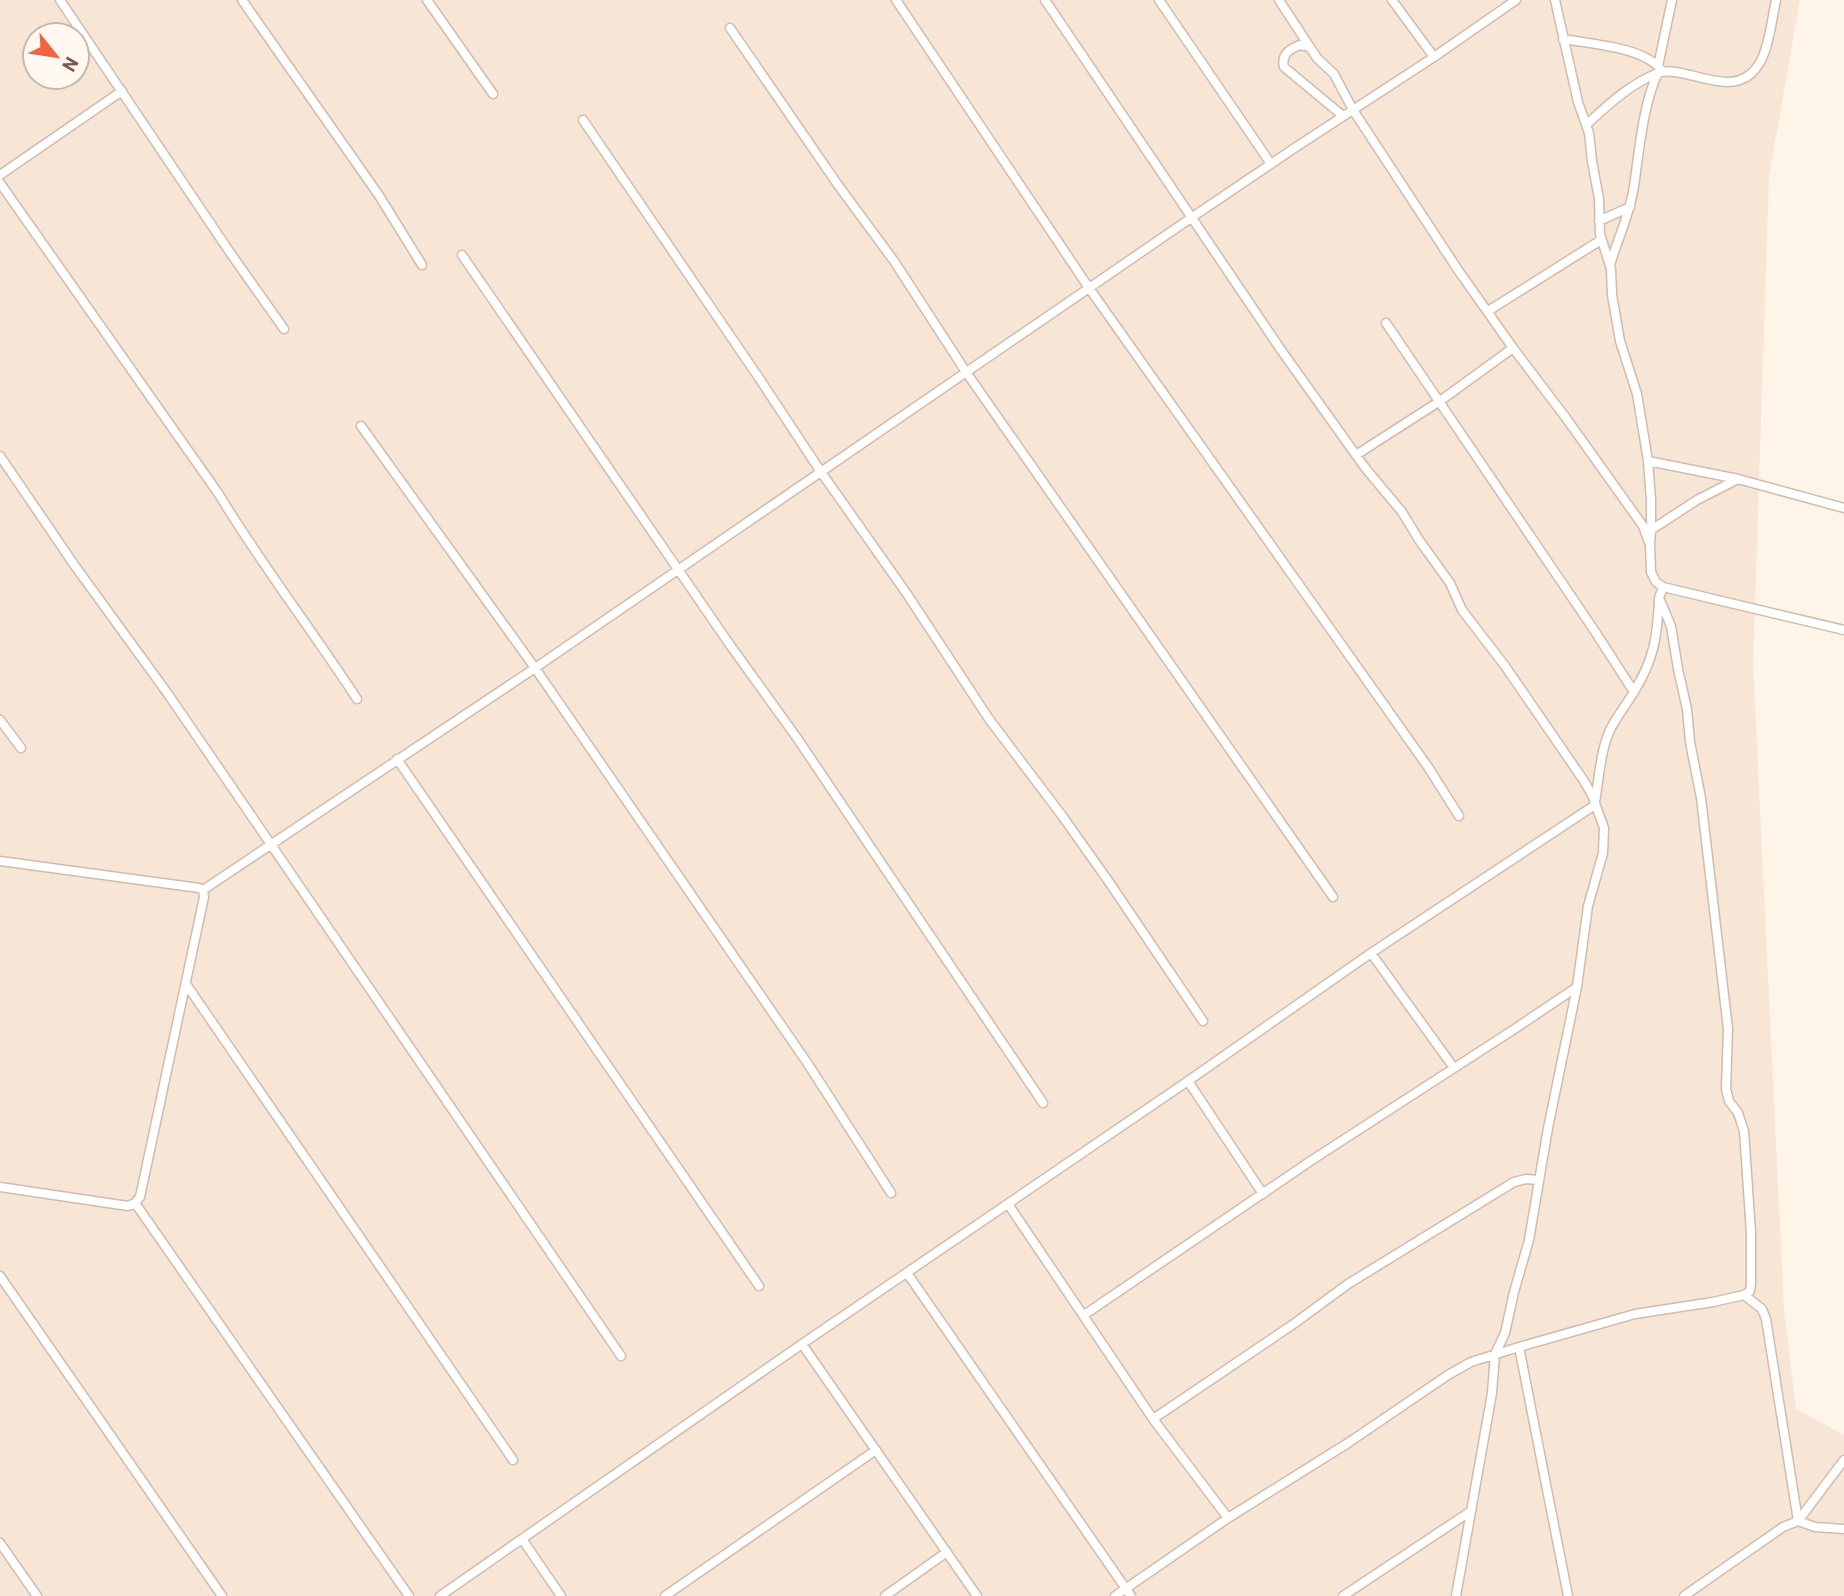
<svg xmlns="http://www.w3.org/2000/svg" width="1844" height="1596" font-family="Barlow,sans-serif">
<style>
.residential{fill:#f7e6d5;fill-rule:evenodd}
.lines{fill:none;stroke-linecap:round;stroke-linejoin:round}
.minor-casing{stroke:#d2bbab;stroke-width:11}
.minor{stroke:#fff;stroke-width:8}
</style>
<rect width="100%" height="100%" fill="#fef4e7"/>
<path class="residential" d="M0 0H1800L1769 176 1753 664 1784 1310 1796 1409 1844 1435V1596H0ZM35 35H77V77H35Z"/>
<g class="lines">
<defs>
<path id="minor" d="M60 0 231 254 284 329
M242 0 378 194 422 265
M427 0 493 94
M896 0 1089 288 1428 767 1459 816
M1045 0 1281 350 1366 469 1402 512 1419 540 1450 583 1462 610 1505 666 1584 781 1592 795 1604 828 1603 853 1588 906 1577 987 1548 1128 1529 1240 1514 1292 1505 1333 1495 1354 1492 1393 1456 1596
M1159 0 1271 164
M1279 0 1317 58 1334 74 1353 110 1458 270 1513 348 1566 418 1643 526 1649 542
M1392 0 1434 57
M1555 0 1578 102 1589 133 1592 161 1599 199 1600 234 1611 269 1612 295 1620 341 1637 394 1648 461 1651 500V530L1650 545 1651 572 1656 582 1663 587 1844 630
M730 28 838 185 894 261 966 372 1333 897
M1563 39C1591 44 1645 47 1662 71
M1310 47 1300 45C1289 49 1281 55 1284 67L1343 116
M1658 66 1672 0
M583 120 759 378 821 472 907 594 989 719 1063 817 1109 882 1203 1021
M1587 124C1608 105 1630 84 1658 73
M0 175 122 91
M0 183 218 493C261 564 312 630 357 699
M1599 221 1630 207
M462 255 730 645 797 738 1043 1103
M1610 265C1618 238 1630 214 1634 186 1639 153 1643 103 1658 73 1667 69 1680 73 1690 75 1702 78 1715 82 1728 82 1769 81 1769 30 1776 0
M1488 311 1601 240
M1386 323 1594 630 1634 692
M361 426 535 668 808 1064 891 1193
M1356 455 1440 401 1513 348
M0 456 75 566 168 694 621 1356
M1648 461 1738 479 1844 508
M1651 530 1697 500 1738 479
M0 720 21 748
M397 759 759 1286
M1595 802C1599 779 1600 754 1609 732 1616 717 1627 704 1635 690 1654 659 1657 637 1659 601
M0 861 199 888 203 890 204 897 140 1197 135 1203 128 1206 0 1187
M203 890 535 668 1191 218 1293 149 1434 57 1516 0
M1371 953 1454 1068
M186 984 513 1460
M1188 1081 1263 1194
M135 1203 409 1596
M1008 1204 1153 1419 1228 1518
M907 1273 1131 1596
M0 1276 222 1596
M1744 1295 1762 1309 1766 1319 1798 1521
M1084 1315 1312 1160 1516 1028 1577 987
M802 1344 977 1596
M1519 1347 1568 1596
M1153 1419 1295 1323 1348 1284 1514 1182 1526 1179 1539 1180
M1798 1521 1844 1460
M522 1539 561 1596
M0 1543 37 1596
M440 1596 802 1344 1188 1081 1371 953 1595 805
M665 1596 876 1450
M885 1596 947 1552
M1115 1596 1228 1518 1348 1443 1448 1375 1471 1362 1519 1347 1635 1314 1713 1302 1744 1295 1750 1291 1751 1284V1233L1744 1131 1738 1113 1729 1101 1726 1089 1728 1029 1701 798 1690 742 1687 709 1678 669 1671 626 1659 598 1663 587
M1343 1596 1471 1511
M1684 1596 1783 1527 1798 1521 1815 1527 1844 1529"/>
</defs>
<use href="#minor" class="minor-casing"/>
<use href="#minor" class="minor"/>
</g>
<g transform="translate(56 56) rotate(120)"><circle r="33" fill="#fff8f0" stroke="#cbb8ad" stroke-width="2"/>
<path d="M0-5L12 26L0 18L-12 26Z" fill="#f36242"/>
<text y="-10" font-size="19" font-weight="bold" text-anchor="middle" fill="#7c5848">N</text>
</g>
</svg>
